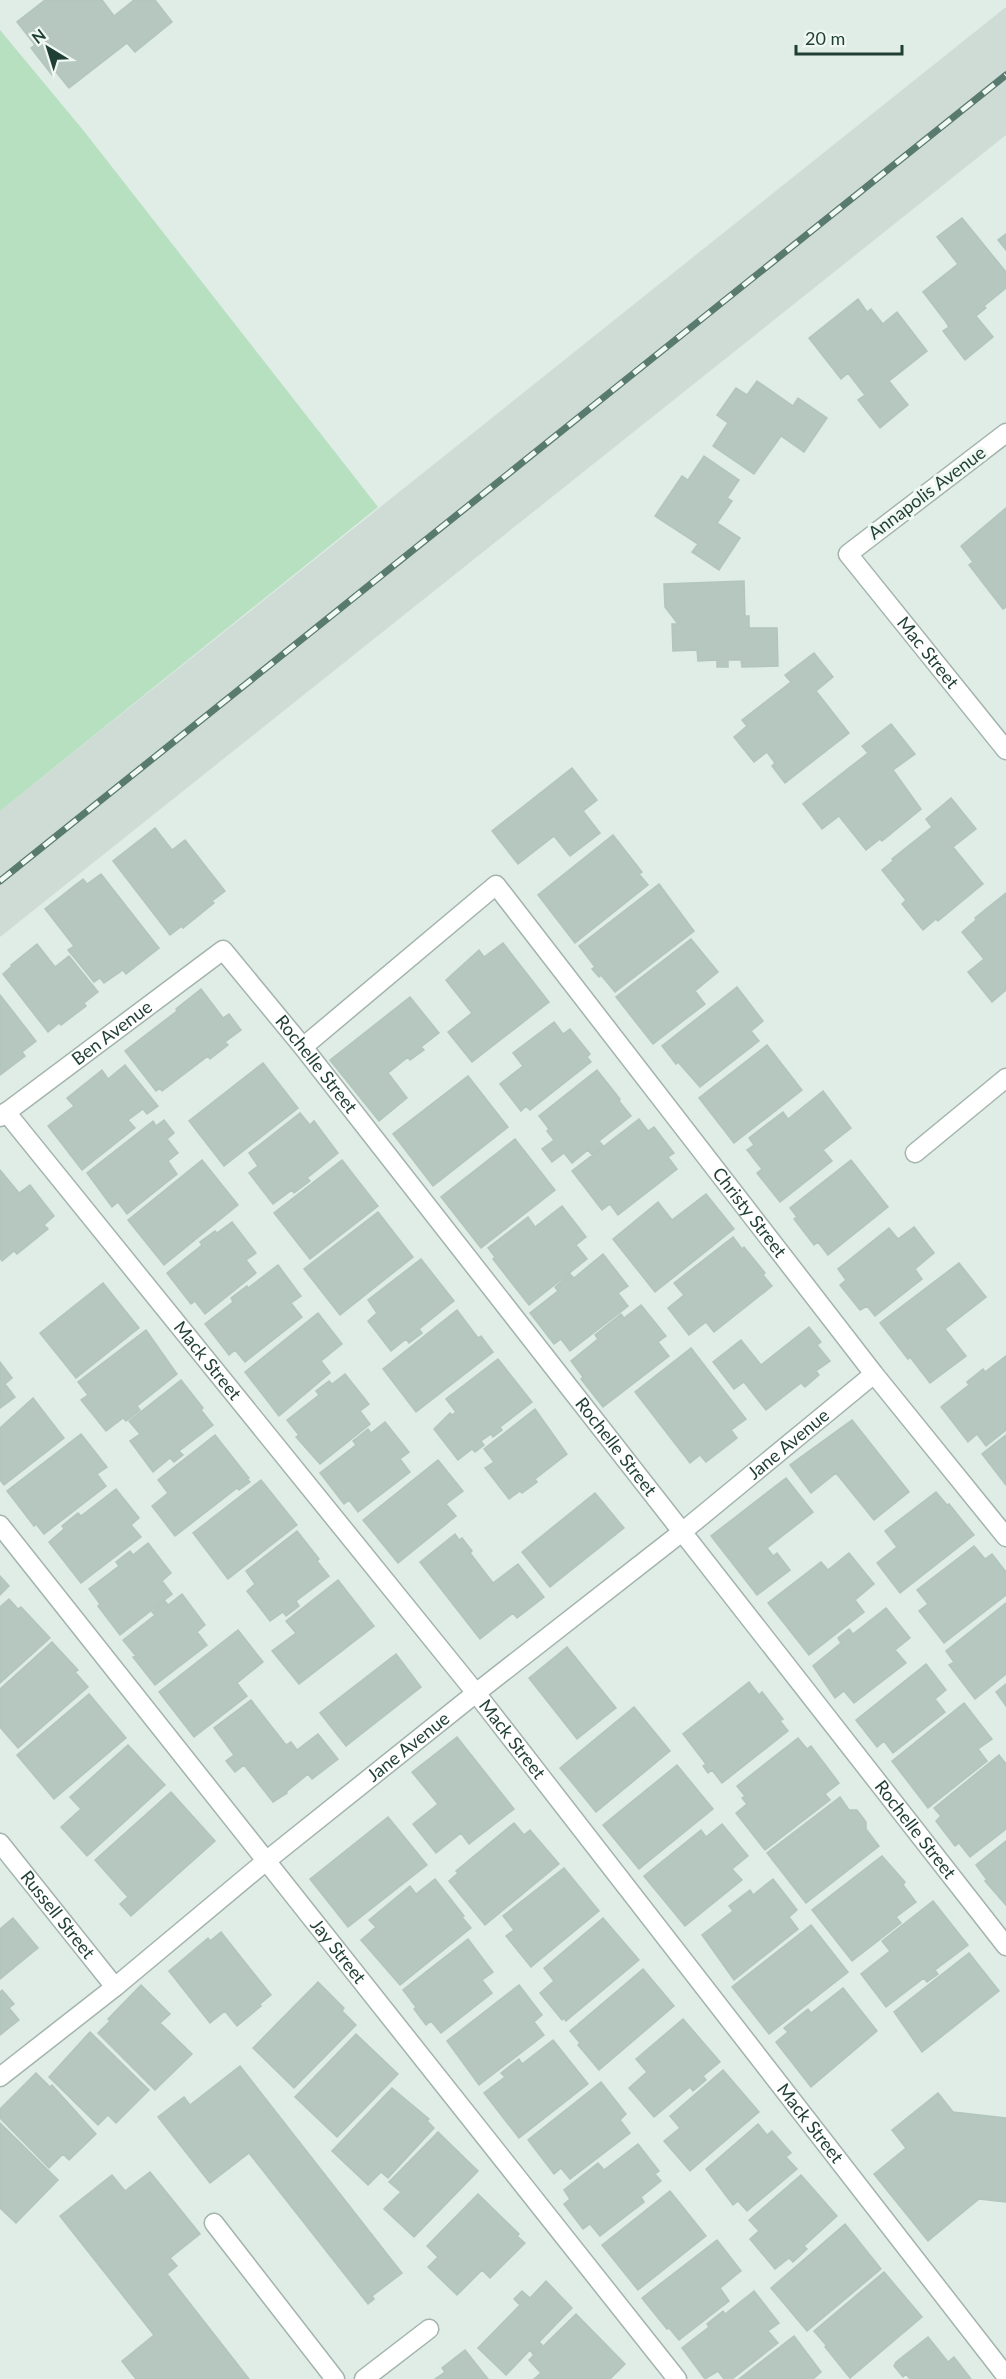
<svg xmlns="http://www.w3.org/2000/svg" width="1006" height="2379" font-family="Lato,sans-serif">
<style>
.built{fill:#cedcd5}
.green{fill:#b6e0bf}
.building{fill:#b5c7bf;stroke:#b2c6bc;stroke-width:1.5}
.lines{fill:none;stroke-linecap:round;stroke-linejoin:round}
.service-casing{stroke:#a2b4ad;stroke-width:21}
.minor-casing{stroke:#a2b4ad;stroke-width:21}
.service{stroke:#fff;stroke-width:18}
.minor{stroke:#fff;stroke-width:18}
.rail-casing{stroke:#597a6f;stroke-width:7}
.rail{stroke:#f0f8f4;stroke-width:4.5;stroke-dasharray:14;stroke-linecap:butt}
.labels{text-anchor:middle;stroke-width:6;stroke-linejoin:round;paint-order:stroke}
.street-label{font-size:18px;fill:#1f3e34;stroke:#f0f8f4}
</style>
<rect width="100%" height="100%" fill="#e0ece6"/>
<path class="built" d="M1006 7V135L0 937V811Z"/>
<path class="green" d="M0 30 83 130 378 507 0 811Z"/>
<path class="building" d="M45 0H102L114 16 134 0H155L172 22 135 52 127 43 69 88 56 72 52 75 31 48 35 45 17 22Z
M962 218 1006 272V288L984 306 986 308 976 316 993 337 965 360 943 331 949 327 946 322 923 292 958 264 937 237Z
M1006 234V250L998 240Z
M858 299 867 312 871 309 882 323 879 327 897 312 927 351 889 381 908 405 880 428 858 400 865 395 848 373 841 379 809 338Z
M757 381 793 406 798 398 827 418 804 452 781 436 754 474 713 446 728 423 717 415 736 388 747 395Z
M704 456 739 480 727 498 732 501 717 523 740 538 719 570 692 552 698 544 655 516 682 476 688 480Z
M1006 508V607L1003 609 969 565 973 562 961 546Z
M744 581 745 616H749V628H777L778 666 742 667 741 660H728V667H717V660L698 661 697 650 673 651 672 624H678L665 607 664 584Z
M814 653 833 677 816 691 849 733 785 783 772 766 775 763 767 752 754 762 734 737 747 726 742 720 791 682 785 675Z
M891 724 915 754 893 770 921 809 882 841 880 839 866 850 839 816 822 829 803 804 868 753 862 746Z
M572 768 597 800 583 811 600 833 570 856 554 836 518 864 492 831Z
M951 798 976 829 953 847 983 884 938 921 936 919 923 930 902 904 906 900 882 870 893 861 892 859 932 827 926 819Z
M155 828 172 850 185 840 225 891 212 901 214 903 183 928 182 926 170 935 113 861Z
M613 835 642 872 639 874 648 885 575 943 538 895Z
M101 874 159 948 126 974 123 970 104 983 100 978 94 982 68 950 74 946 45 909 83 879 87 884Z
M659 884 694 931 615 992 601 975 599 977 592 969 595 967 579 946Z
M1006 893V990L992 1002 968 972 984 959 962 932 976 920 975 918Z
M691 939 718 972 695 991 705 1004 653 1044 616 997Z
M503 943 549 1002 472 1062 448 1032 472 1013 446 980 479 950 484 957Z
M37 944 55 967 69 956 98 992 84 1003 86 1006 61 1025 59 1023 48 1032 3 974 12 966 11 965Z
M737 987 763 1021 751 1031 759 1041 700 1087 678 1062 676 1064 662 1046Z
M201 989 223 1018 229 1014 241 1030 225 1042 228 1045 210 1059 208 1056 162 1091 160 1088 156 1091 125 1051 177 1011 176 1009Z
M0 995 36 1041 22 1052 25 1056 0 1075Z
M410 997 439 1033 421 1047 424 1050 410 1060 408 1057 388 1073 407 1098 379 1121 330 1060Z
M554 1022 563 1034 570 1029 590 1054 587 1057 591 1062 530 1110 526 1106 521 1111 500 1084 523 1066 513 1053Z
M767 1045 802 1090 734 1143 699 1098Z
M263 1063 298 1108 224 1166 189 1121Z
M125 1065 158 1106 147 1114 143 1109 128 1120 135 1128 82 1170 48 1126 74 1106 67 1098 102 1070 108 1079Z
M597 1070 620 1099 619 1101 631 1116 599 1141 603 1146 592 1155 588 1150 572 1163 564 1153 552 1162 542 1149 554 1140 547 1131 549 1129 539 1116Z
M468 1076 508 1127 433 1186 393 1134Z
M823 1091 851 1128 823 1150 832 1161 780 1202 757 1173 762 1169 747 1150 754 1145 749 1138 783 1112 788 1119Z
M300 1113 310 1125 314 1121 338 1153 307 1178 310 1181 294 1193 292 1190 273 1204 249 1173 258 1166 249 1153Z
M639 1119 648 1131 654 1127 674 1153 668 1157 677 1169 618 1215 610 1204 602 1210 572 1171Z
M164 1120 174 1133 167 1139 178 1153 168 1161 177 1174 127 1214 118 1202 112 1207 87 1173 153 1121 156 1126Z
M515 1139 555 1190 481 1248 441 1197Z
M202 1160 238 1205 164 1265 128 1220Z
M342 1160 378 1206 310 1259 274 1213Z
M851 1160 888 1207 828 1255 818 1242 814 1245 794 1219 797 1217 790 1208Z
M0 1170 19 1193 30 1185 54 1216 44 1225 48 1229 17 1254 14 1251 2 1261 0 1258Z
M706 1194 734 1229 655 1292 613 1239 658 1202 672 1220Z
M562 1206 586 1237 576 1245 587 1259 529 1305 493 1259 495 1257 488 1248 528 1217 535 1227Z
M378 1212 413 1257 340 1315 304 1269Z
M232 1222 256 1253 246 1260 256 1273 205 1314 195 1301 191 1304 167 1273 202 1245 200 1242 215 1231 217 1233Z
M914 1227 934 1253 915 1269 922 1279 875 1316 867 1306 860 1310 840 1285 846 1280 838 1269 889 1228 898 1239Z
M733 1237 742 1249 744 1247 765 1273 763 1275 772 1286 714 1332 706 1322 689 1335 668 1308 684 1295 674 1283Z
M603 1254 628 1286 618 1293 628 1306 570 1351 561 1339 554 1344 530 1313 558 1291 555 1287 570 1274 574 1278Z
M421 1259 454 1301 419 1329 422 1333 409 1343 406 1339 391 1351 368 1321 377 1313 368 1300Z
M959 1263 986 1297 945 1329 966 1356 930 1383 910 1357 908 1359 880 1323Z
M278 1265 301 1296 291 1303 302 1317 245 1362 235 1350 229 1355 205 1324 233 1302 231 1298 247 1286 248 1288Z
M103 1283 139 1328 76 1378 40 1333Z
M641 1305 666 1336 658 1342 669 1356 603 1407 581 1379 583 1377 571 1361 598 1339 595 1335 621 1314 624 1318Z
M457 1310 478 1338 481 1336 493 1352 416 1412 383 1369Z
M318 1313 342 1344 321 1361 330 1373 279 1416 245 1372Z
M809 1327 821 1342 817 1345 830 1361 816 1371 819 1375 805 1387 801 1383 766 1410 744 1382 734 1389 713 1362 741 1340 761 1365Z
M146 1330 177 1374 137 1406 140 1410 126 1421 123 1418 106 1431 81 1400 88 1395 78 1382Z
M691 1348 746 1419 731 1430 737 1438 706 1462 700 1455 690 1463 635 1392Z
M1006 1356V1430L986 1446 977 1434 968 1442 941 1407 969 1385 967 1382 983 1369 985 1372Z
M498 1359 532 1402 500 1427 502 1430 493 1437 491 1434 481 1441 484 1445 475 1452 472 1449 458 1460 434 1429 450 1413 452 1415 456 1412 446 1399Z
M0 1362 12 1378 5 1384 15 1397 0 1408Z
M345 1374 369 1404 360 1411 370 1424 320 1464 296 1437 299 1435 287 1420 319 1395 316 1391 329 1381 332 1384Z
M181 1380 203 1408 201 1410 213 1425 179 1451 183 1455 174 1462 170 1458 153 1472 130 1441 140 1434 129 1421Z
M33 1398 64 1438 4 1485 0 1480V1428Z
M535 1409 567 1454 535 1479 537 1482 522 1493 520 1491 509 1499 485 1468 494 1462 484 1449Z
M852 1420 909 1492 874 1520 836 1473 811 1493 790 1465Z
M385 1422 409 1452 400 1459 410 1472 358 1512 349 1500 344 1504 320 1473 356 1445 353 1441 368 1429 371 1433Z
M81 1434 107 1467 97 1474 106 1486 44 1534 36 1524 34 1526 7 1491Z
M215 1435 249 1478 247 1479 250 1482 239 1490 237 1488 175 1536 152 1506 168 1493 158 1480Z
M1006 1435V1485L982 1454Z
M438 1460 463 1491 446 1504 456 1516 398 1563 363 1520Z
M786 1478 813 1512 767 1548 773 1556 777 1553 790 1570 757 1595 711 1536Z
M261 1480 297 1525 228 1579 193 1533Z
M116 1489 139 1518 131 1525 141 1537 81 1583 49 1542 64 1529 62 1526 78 1513 81 1516Z
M936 1492 947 1505 949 1504 974 1535 900 1593 877 1563 897 1547 885 1531Z
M595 1493 624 1528 550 1587 522 1552Z
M297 1531 319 1559 317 1561 329 1576 296 1601 299 1606 286 1616 283 1612 270 1621 247 1591 255 1584 246 1571Z
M455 1534 459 1540 462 1538 472 1551 470 1553 493 1583 518 1564 544 1597 517 1618 513 1613 480 1639 420 1562Z
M148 1543 171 1573 162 1581 172 1594 120 1635 98 1606 100 1604 89 1589 119 1566 116 1562 130 1551 133 1555Z
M974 1546 985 1559 992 1554 1006 1572V1595L944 1643 919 1611 928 1604 917 1590Z
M849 1553 874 1584 855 1600 864 1612 809 1655 768 1603 821 1562 828 1570Z
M0 1576 9 1586 0 1595Z
M338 1580 374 1626 299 1684 272 1651 296 1633 286 1621Z
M182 1594 205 1625 197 1632 207 1645 155 1685 133 1657 136 1656 123 1640 155 1615 152 1612 165 1601 168 1605Z
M9 1599 18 1609 21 1607 50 1638 0 1683V1607Z
M1006 1603V1674L975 1699 949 1665 954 1662 946 1651Z
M886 1608 910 1638 895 1650 906 1663 854 1703 844 1691 835 1698 813 1666 841 1643 838 1638 849 1629 853 1634Z
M238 1630 263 1662 237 1683 247 1696 194 1737 159 1692Z
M52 1642 78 1670 75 1672 88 1687 18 1748 0 1727V1689Z
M567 1647 616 1708 577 1739 529 1678Z
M396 1654 421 1687 346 1746 320 1713Z
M926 1664 946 1690 935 1699 945 1712 893 1753 884 1741 877 1747 856 1720Z
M749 1682 759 1695 762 1692 783 1719 780 1721 788 1731 722 1783 712 1770 708 1773 703 1766 706 1764 683 1734Z
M1006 1684V1706L996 1692Z
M89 1694 126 1738 54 1799 17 1755Z
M251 1700 286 1745 291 1742 297 1750 318 1734 338 1759 312 1779 308 1774 286 1792 287 1793 273 1802 244 1765 235 1772 226 1761 234 1755 214 1728Z
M964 1703 992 1739 978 1749 987 1761 928 1808 892 1761Z
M634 1707 670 1751 596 1812 560 1768Z
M457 1737 514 1809 469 1844 461 1833 436 1853 413 1824 438 1804 412 1772Z
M798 1738 807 1749 811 1746 839 1783 825 1794 830 1800 765 1850 736 1813 747 1804 742 1798 745 1796 737 1786Z
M128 1745 165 1785 87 1856 61 1827 81 1809 70 1797Z
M999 1755 1006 1764V1829L970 1857 959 1843 955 1846 936 1821 941 1816 934 1808Z
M677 1765 713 1809 639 1869 603 1825Z
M171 1792 215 1841 131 1916 120 1904 128 1897 95 1860Z
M840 1797 849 1810H857L866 1822V1829L879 1846 806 1903 767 1853Z
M388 1817 427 1865 348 1927 310 1879Z
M514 1823 524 1835 530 1830 559 1864 485 1925 449 1881 458 1873 456 1871Z
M722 1824 748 1856 732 1869 742 1880 685 1926 644 1876 701 1830 706 1837Z
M1006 1841V1905L985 1881 987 1880 976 1865Z
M882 1856 905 1882 903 1885 916 1902 896 1917 901 1923 852 1961 812 1910Z
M564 1868 599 1911 531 1967 506 1936 514 1930 503 1916Z
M435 1879 464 1916 462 1917 471 1928 400 1985 361 1940 376 1927 369 1920 410 1886 416 1894Z
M773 1879 797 1910 789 1917 798 1929 734 1980 702 1935 733 1911 729 1906 750 1890 753 1895Z
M933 1901 968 1945 935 1970 938 1974 927 1982 924 1978 886 2007 861 1974 890 1951 882 1941Z
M13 1918 38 1948 0 1979V1929Z
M603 1918 639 1960 566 2021 564 2018 562 2020 540 1993 554 1981 544 1968Z
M811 1925 848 1972 769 2034 732 1987Z
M221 1932 271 1995 260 2004 261 2006 237 2026 225 2011 210 2023 169 1971 208 1938 210 1941Z
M468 1939 493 1972 482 1980 492 1993 441 2033 431 2021 426 2025 414 2009 416 2007 403 1990Z
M969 1953 999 1991 922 2052 894 2012Z
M643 1969 674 2006 599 2070 578 2045 580 2043 570 2031Z
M318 1982 344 2008 342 2011 356 2025 294 2088 253 2048Z
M141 1985 170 2014 160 2023 192 2054 155 2090 98 2033 110 2021 108 2019Z
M519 1985 542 2015 534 2022 544 2035 479 2085 447 2041Z
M843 1988 877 2031 811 2087 776 2042 788 2032 784 2028 808 2009 811 2013Z
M2 1990 14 2004 9 2008 19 2020 0 2035V1992Z
M683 2019 720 2062 703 2076 706 2080 693 2091 690 2087 654 2117 629 2088 647 2072 636 2059Z
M90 2032 149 2090 116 2123 108 2115 98 2125 49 2077Z
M356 2034 398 2074 337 2137 295 2097Z
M553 2040 588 2084 519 2138 484 2093 505 2077 501 2073 519 2059 522 2064Z
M240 2066 402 2273 372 2296 374 2299 368 2304 249 2153 210 2183 158 2117 184 2097 190 2105Z
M723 2070 759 2112 690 2171 664 2141 680 2128 670 2116Z
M36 2073 50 2087 52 2085 96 2134 69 2160 63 2154 49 2168 0 2118V2109Z
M601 2082 626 2114 620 2120 630 2133 570 2179 561 2168 554 2174 528 2140Z
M392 2088 429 2119 427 2121 434 2128 388 2178 381 2172 368 2185 332 2151Z
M938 2093 953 2112 1006 2118V2202L979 2199 928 2241 874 2174 906 2148 892 2130Z
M0 2123 58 2180 16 2223 0 2208Z
M758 2124 767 2135 772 2131 791 2153 786 2157 797 2169 747 2211 738 2201 733 2205 706 2169Z
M438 2132 478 2171 414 2237 384 2209 401 2192 389 2182Z
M638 2144 659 2171 655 2174 661 2181 641 2197 644 2202 600 2236 590 2224 583 2229 564 2204 570 2199 564 2190 598 2163 604 2170Z
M150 2172 200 2234 170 2258 177 2266 167 2274 249 2379H136L122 2361 154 2335 60 2216 112 2175 125 2191Z
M801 2175 837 2216 804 2246 807 2249 793 2262 789 2258 775 2269 750 2239 759 2231 749 2220Z
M670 2191 706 2236 638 2290 602 2245Z
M478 2194 519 2234 517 2236 525 2243 490 2278 482 2270 457 2295 428 2267 438 2257 427 2246Z
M845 2224 881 2269 807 2331 771 2288Z
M717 2240 741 2271 720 2288 729 2301 679 2340 669 2328 667 2329 642 2298Z
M884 2272 922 2317 850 2378 825 2347 826 2345 814 2331Z
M546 2281 572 2308 539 2342 542 2345 533 2354 530 2350 506 2375 478 2348 520 2305 514 2299 522 2291 530 2298Z
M754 2291 779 2323 768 2331 778 2343 732 2379H724L718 2371 705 2379 682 2348 709 2327 707 2324 723 2311 725 2314Z
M576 2314 625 2364 610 2379H534L541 2373 529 2360Z
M794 2336 821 2372 813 2379H739Z
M928 2337 948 2362 954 2357 971 2379H910L906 2374 903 2377 894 2366 896 2362Z
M465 2350 488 2379H435L445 2372 442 2368Z"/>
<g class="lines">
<defs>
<path id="service" d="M214 2223 335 2379"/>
<g id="minor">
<path id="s1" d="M1006 433 848 554 1006 750"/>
<path id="s2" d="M303 1047 496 885 874 1374 1006 1537"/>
<path id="s3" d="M6 1112 476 1693 1006 2376"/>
<path id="s4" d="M0 1117 223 950 303 1047 1006 1946"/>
<path d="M915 1153 1006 1078"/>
<path id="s5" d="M0 1525 677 2379"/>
<path id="s6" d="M0 1843 115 1987"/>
<path id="s7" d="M0 2077 115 1987 266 1861 476 1693 682 1532 874 1374"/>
<path d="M364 2379 429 2329"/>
</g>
</defs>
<use href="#service" class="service-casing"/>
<use href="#minor" class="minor-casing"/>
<use href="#service" class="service"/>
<use href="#minor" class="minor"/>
<defs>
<path id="rail" d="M0 881 1006 75"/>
</defs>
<use href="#rail" class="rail-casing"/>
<use href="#rail" class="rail"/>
</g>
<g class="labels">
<g class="street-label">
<text transform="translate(927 493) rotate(-37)" y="6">Annapolis Avenue</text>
<text dy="6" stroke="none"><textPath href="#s1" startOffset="326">Mac Street</textPath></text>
<text dy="6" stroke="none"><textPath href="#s4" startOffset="140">Ben Avenue</textPath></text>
<text dy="6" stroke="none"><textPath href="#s4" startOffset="426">Rochelle Street</textPath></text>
<text dy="6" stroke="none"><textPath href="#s2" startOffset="666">Christy Street</textPath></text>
<text dy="6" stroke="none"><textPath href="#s3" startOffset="320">Mack Street</textPath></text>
<text dy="6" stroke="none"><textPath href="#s7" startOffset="1011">Jane Avenue</textPath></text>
<text dy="6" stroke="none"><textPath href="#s4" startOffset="912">Rochelle Street</textPath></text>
<text dy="6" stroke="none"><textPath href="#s3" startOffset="806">Mack Street</textPath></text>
<text dy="6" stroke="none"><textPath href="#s7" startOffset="525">Jane Avenue</textPath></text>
<text dy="6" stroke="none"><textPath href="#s4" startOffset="1398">Rochelle Street</textPath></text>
<text dy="6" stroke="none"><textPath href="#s6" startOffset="92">Russell Street</textPath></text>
<text dy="6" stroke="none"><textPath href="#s5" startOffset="544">Jay Street</textPath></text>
<text dy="6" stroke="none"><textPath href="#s3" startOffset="1292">Mack Street</textPath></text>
</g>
</g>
<g transform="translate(48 48) rotate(322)" stroke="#f0f8f4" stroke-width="4.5" paint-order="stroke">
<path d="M0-4.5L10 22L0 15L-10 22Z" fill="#1f3e34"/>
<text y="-9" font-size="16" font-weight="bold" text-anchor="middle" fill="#1f3e34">N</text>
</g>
<path d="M796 45v9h106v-9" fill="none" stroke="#1f3e34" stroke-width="3"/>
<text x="805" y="45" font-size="18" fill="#1f3e34" stroke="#f0f8f4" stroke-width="4.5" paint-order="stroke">20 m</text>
</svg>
